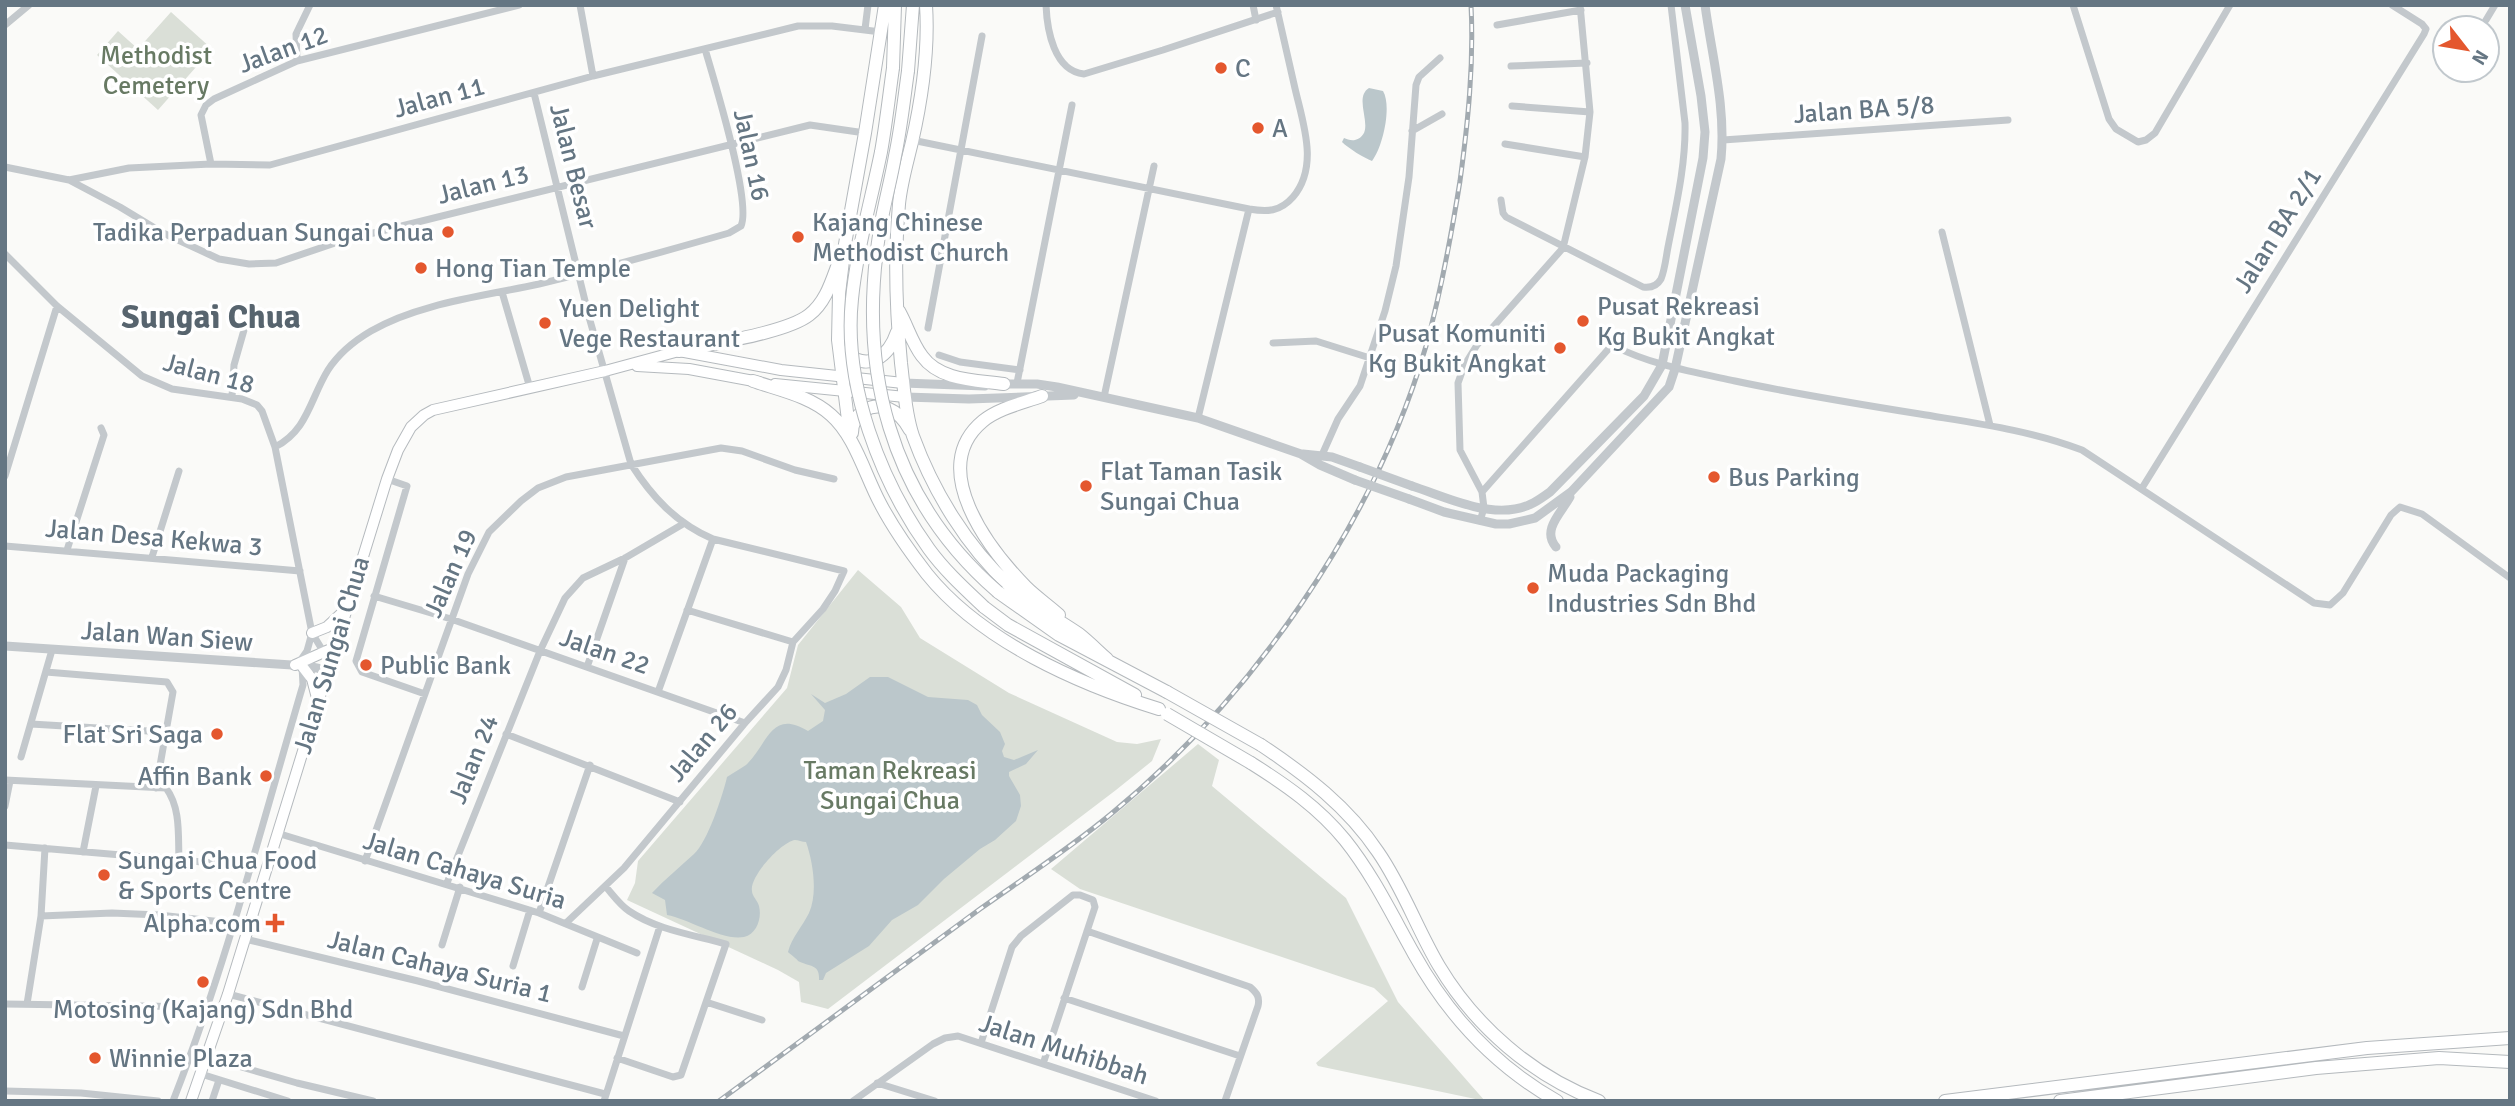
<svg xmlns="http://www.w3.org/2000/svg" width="2515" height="1106" font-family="Signika,sans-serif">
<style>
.green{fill:#dadfd7}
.water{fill:#bbc7cb}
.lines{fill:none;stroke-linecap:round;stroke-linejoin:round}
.primary-casing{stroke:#b5babe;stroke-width:12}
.motorway-casing{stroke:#b4b9bd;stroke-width:14}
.minor{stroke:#c3c8cc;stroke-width:7}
.tertiary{stroke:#c3c8cc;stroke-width:9}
.primary{stroke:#fff;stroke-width:10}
.motorway{stroke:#fff;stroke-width:12}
.rail-casing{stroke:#a2aab0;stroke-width:5}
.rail{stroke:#fff;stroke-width:2.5;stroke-dasharray:8;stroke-linecap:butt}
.motorway-bridge-casing{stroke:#b4b9bd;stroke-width:14;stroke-linecap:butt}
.tertiary-bridge{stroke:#c3c8cc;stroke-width:9}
.motorway-bridge{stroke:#fff;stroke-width:12}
.poi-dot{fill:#e4572e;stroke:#fff;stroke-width:2.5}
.labels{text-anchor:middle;stroke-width:7;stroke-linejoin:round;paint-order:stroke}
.street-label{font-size:26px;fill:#657683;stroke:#fff}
.park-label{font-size:26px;fill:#687a64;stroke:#fff}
.poi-label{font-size:26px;fill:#657683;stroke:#fff;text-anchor:start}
.district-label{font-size:33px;font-weight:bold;fill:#57646e;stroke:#fff}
</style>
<rect width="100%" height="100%" fill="#fafaf8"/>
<path class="green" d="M171 12 212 49 158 110 97 55 118 31 138 49Z
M858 570 901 607 920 638 1009 693 1117 742 1137 744 1161 739 1152 761 1116 790 828 1009 801 1002 799 982 778 970 627 900 635 883 638 861 787 688 798 645Z
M1198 744 1219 760 1212 786 1346 898 1398 1002 1485 1101 1318 1066 1316 1063 1388 1001 1374 988 1080 889 1051 869Z"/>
<path class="water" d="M1369 88 1383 91C1392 106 1383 147 1372 161 1364 158 1348 148 1342 142L1344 138C1347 139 1351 141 1355 140 1379 133 1351 99 1369 88Z
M870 677H888L928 697 968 700 977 705 982 715 1000 732 1005 744 1002 751 1004 757 1014 760 1038 750 1026 764 1009 772V776L1020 795 1021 806 1016 821 995 840 980 849 944 879 918 905 892 920 869 946 826 973 823 980H819C820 964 810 967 798 961 798 960 789 953 788 952 792 937 802 927 809 913 818 893 813 862 806 842 802 842 798 840 795 840 781 842 749 877 752 891 752 896 758 901 759 906 762 918 757 934 744 937 722 941 689 919 667 915L665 900 652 893C665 879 680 867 694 854 707 843 723 795 727 777 733 773 740 769 746 765 768 745 770 708 808 731L823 721 825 710 811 694 825 703 846 694Z"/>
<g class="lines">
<defs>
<path id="primary" d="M637 366 689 369 759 382
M775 384 905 397
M312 633 327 627 342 613
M295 665 333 648
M302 666 312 679 317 698
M191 1101 228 994 387 479 398 450 411 427 424 415 433 410 605 371 679 351 781 370 903 383"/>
<path id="motorway" d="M926 5C929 50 922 98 912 142 907 163 901 183 899 204 894 257 896 310 901 363 904 387 905 413 913 436 933 491 967 547 1010 586 1031 606 1056 618 1079 634 1089 642 1098 651 1107 659
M893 68 895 5
M908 71 913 5
M899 311C907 325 912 343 922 356 940 381 976 380 1004 384
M679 351C709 344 786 333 809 315 825 303 831 283 838 264
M846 352C868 373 889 356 897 332
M753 381C779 390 810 396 831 415 855 436 865 475 880 503 893 528 910 552 927 574 981 641 1078 684 1159 709
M1042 396C1023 403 999 408 983 421 926 468 989 549 1026 587 1036 597 1048 605 1059 615
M852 433C852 414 871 401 889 409 899 413 905 421 910 430
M850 436 838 340 839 294 845 244 865 133 885 5
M998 592 1059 635 1167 692
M984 607 1008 625 1135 695
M1261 745C1306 775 1348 807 1378 852 1403 888 1417 929 1439 966 1475 1026 1532 1076 1599 1101
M1251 763C1286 785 1319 808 1345 840 1373 875 1392 915 1414 954 1448 1015 1495 1066 1557 1101
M1945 1101 2367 1048 2510 1038
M2060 1101 2316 1068 2439 1058 2510 1062"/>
</defs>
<use href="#primary" class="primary-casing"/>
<use href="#motorway" class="motorway-casing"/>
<path class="minor" d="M580 5 593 76
M1046 5C1047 30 1054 71 1084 74L1163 50 1278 12
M1253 5 1256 20
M2073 5 2109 119 2116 129 2138 142 2146 140 2155 133 2230 5
M2486 20 2495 5
M5 25 29 5
M1497 25 1581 10
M865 29 868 5
M297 61 296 34 310 5
M1511 66 1587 63
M534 93 589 317 631 464C652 497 676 523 713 539L844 571 835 591 823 609 793 642 786 670 778 687 745 723 624 868 566 923
M1512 106 1590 112
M1412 131 1442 114
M912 140 1249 209C1267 212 1280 212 1293 197 1320 165 1302 121 1294 84 1288 58 1282 31 1276 5
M1723 140 2008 120
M1505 144 1585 157
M211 164 201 115 206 105 214 99 297 61 519 5
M5 167 69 180 129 168 211 164 270 165 593 76 798 26H832L881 32
M69 180 120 207 163 233 219 259 249 264 276 263 341 241 810 125 865 133
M1501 200 1503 213 1506 217 1643 287C1650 288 1657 286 1661 279 1665 269 1666 257 1668 247 1676 206 1686 164 1685 123L1671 5
M1942 232 1990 425
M5 254 57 306 142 376 172 389 242 399 257 405 262 411 275 447 312 633 326 656
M502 292 530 388
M928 328 982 36
M1273 343 1316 341 1370 358
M939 355 960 362 1020 370
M1017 383 1072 105
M232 397 234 365 244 330
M1104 397 1154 166
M1198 418 1249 209
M275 447C308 430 310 399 328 370 339 353 354 341 371 331 419 303 485 296 539 284 603 269 666 251 729 233L741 226C752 202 714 80 705 49
M1322 455 1338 419 1360 386 1385 311 1396 266 1409 177 1416 85 1419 77 1440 58
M5 476 57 306
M387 479 407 486 356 661 362 672 425 694
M2142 488 2424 34 2426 29 2422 24 2392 5
M1482 492 1612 345C1651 365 1693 372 1735 381 1796 394 1858 404 1920 414 1974 423 2030 430 2082 450L2314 603 2330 605 2343 593 2391 515 2400 507 2422 514 2510 578
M1480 521 1484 508 1482 492 1460 450 1458 383 1464 366 1477 345 1563 248 1585 157 1590 112 1580 5
M5 546 300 571
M67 550 104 435 101 428
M152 557 179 471
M374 596 451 619 745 723
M687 610 793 642
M300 661 307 651 312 633
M587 667 625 558
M46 672 167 682 173 692 156 788
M658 692 713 539
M31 724 165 732
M506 734 680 802
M21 757 52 650
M5 780 166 788C181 808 178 836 179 860
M5 806 10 781
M277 833 539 913 637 953
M5 845 249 866
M83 852 96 786
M365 861 468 574 489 532 521 501 538 488 566 477 721 448 742 451 795 470 834 479
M447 883 540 651 565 598 583 578 625 558 683 524
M606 887C613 895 620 905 629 911 657 930 694 935 726 944L681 1075 673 1077 617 1058
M539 913 590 765
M41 916 112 913 159 915 249 925
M1087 931 1250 987C1257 993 1260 997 1258 1006L1225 1101
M245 939 418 981 624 1036
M442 945 460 887
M513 966 530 910
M582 987 597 939
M228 994 605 1094
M1064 998 1240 1056
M706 1002 762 1020
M5 1004 207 1007
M27 1004 41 916 45 848
M981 1043 1012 947 1021 936 1073 895H1080L1093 900 1095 907 1043 1064
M207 1057 297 1083 373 1101
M201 1074 288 1101
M877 1083 935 1101
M5 1091 81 1093 158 1101
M173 1101C226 966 262 824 303 685L302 666
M212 1101 219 1080
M604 1101 660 926
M853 1101 933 1044 945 1038 958 1036 1156 1101"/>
<path class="tertiary" d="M903 383 985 386
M998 384H1037L1057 387 1198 418 1301 454 1320 465 1355 480
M905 397 969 399 1074 395
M1303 454 1332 457 1360 467
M1412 486C1443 496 1482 515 1515 509 1529 507 1539 500 1550 492L1644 396 1662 365 1703 158 1705 132 1701 96 1685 5
M1409 499 1444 512 1496 524H1509L1535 518 1571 492 1669 387 1675 369 1721 159C1726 107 1712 57 1705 5
M1556 547C1541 530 1562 512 1570 497
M5 646 307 666 326 670"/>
<use href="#primary" class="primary"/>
<use href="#motorway" class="motorway"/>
<defs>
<path id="rail" d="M719 1101C806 1037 893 973 980 909 1024 878 1070 848 1111 814 1252 698 1375 522 1426 346 1441 292 1451 237 1460 181 1468 122 1474 64 1471 5"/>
</defs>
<use href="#rail" class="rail-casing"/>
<use href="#rail" class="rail"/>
<defs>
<path id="motorway-bridge" d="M893 68C889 96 886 124 881 152 871 201 857 249 852 299 843 384 880 481 929 549 945 571 965 589 984 607
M908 71C904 99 901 128 895 156 891 180 884 204 880 229 857 368 889 498 998 592
M1167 692 1261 745
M1167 714 1251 763"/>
</defs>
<use href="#motorway-bridge" class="motorway-bridge-casing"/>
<path class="tertiary-bridge" d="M1360 467 1412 486
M1355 480 1409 499"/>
<use href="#motorway-bridge" class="motorway-bridge"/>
</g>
<g class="poi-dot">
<circle cx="1221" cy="68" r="7"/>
<circle cx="1258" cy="128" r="7"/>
<circle cx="448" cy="232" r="7"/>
<circle cx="798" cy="237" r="7"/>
<circle cx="421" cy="268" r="7"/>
<circle cx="1583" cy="321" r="7"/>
<circle cx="545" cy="323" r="7"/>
<circle cx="1560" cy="348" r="7"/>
<circle cx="1714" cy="477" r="7"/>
<circle cx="1086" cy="486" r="7"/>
<circle cx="1533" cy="588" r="7"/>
<circle cx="366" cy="665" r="7"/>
<circle cx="217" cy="734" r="7"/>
<circle cx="266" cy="776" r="7"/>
<circle cx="104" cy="875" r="7"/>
<path d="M271.5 912.5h7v7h7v7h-7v7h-7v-7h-7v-7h7z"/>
<circle cx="203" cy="982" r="7"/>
<circle cx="95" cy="1058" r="7"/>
</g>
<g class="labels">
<g class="street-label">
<text transform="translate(283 49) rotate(-20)" y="9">Jalan 12</text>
<text transform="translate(439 97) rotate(-15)" y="9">Jalan 11</text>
<text transform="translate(1864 109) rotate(-4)" y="9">Jalan BA 5/8</text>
<text transform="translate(752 155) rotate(78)" y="9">Jalan 16</text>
<text transform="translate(574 166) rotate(76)" y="9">Jalan Besar</text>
<text transform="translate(483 184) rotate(-14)" y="9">Jalan 13</text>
<text transform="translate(2277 230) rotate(-58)" y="9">Jalan BA 2/1</text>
<text transform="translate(209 373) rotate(15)" y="9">Jalan 18</text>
<text transform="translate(154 537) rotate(5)" y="9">Jalan Desa Kekwa 3</text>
<text transform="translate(450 573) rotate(-66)" y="9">Jalan 19</text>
<text transform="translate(167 636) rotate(4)" y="9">Jalan Wan Siew</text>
<text transform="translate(605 651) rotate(19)" y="9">Jalan 22</text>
<text transform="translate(331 655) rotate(-73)" y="9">Jalan Sungai Chua</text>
<text transform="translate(702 742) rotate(-50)" y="9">Jalan 26</text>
<text transform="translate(473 759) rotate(-68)" y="9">Jalan 24</text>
<text transform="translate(465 870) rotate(17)" y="9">Jalan Cahaya Suria</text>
<text transform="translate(440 966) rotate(14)" y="9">Jalan Cahaya Suria 1</text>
<text transform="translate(1064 1049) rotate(18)" y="9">Jalan Muhibbah</text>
</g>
<g class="park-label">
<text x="156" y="64">Methodist<tspan x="156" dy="30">Cemetery</tspan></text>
<text x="890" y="779">Taman Rekreasi<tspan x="890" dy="30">Sungai Chua</tspan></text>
</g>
<g class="poi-label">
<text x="1235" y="77">C</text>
<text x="1272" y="137">A</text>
<text x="812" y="231">Kajang Chinese<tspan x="812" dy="30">Methodist Church</tspan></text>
<text x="434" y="241" text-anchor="end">Tadika Perpaduan Sungai Chua</text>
<text x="435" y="277">Hong Tian Temple</text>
<text x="1597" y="315">Pusat Rekreasi<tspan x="1597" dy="30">Kg Bukit Angkat</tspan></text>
<text x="559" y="317">Yuen Delight<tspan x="559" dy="30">Vege Restaurant</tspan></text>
<text x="1546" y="342" text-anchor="end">Pusat Komuniti<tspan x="1546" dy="30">Kg Bukit Angkat</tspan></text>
<text x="1100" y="480">Flat Taman Tasik<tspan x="1100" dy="30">Sungai Chua</tspan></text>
<text x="1728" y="486">Bus Parking</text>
<text x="1547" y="582">Muda Packaging<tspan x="1547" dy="30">Industries Sdn Bhd</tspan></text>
<text x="380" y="674">Public Bank</text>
<text x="203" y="743" text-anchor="end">Flat Sri Saga</text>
<text x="252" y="785" text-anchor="end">Affin Bank</text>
<text x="118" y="869">Sungai Chua Food<tspan x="118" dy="30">&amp; Sports Centre</tspan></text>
<text x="261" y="932" text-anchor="end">Alpha.com</text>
<text x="203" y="1018" text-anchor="middle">Motosing (Kajang) Sdn Bhd</text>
<text x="109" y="1067">Winnie Plaza</text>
</g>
<g class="district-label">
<text x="211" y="328">Sungai Chua</text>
</g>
</g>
<rect width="2515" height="1106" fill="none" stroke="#657683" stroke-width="14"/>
<g transform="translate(2466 49) rotate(121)"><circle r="33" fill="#ffffff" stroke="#c1c8cd" stroke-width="2"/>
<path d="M0-5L12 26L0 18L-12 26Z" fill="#e4572e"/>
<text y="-10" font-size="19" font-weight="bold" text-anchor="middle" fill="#657683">N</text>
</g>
</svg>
